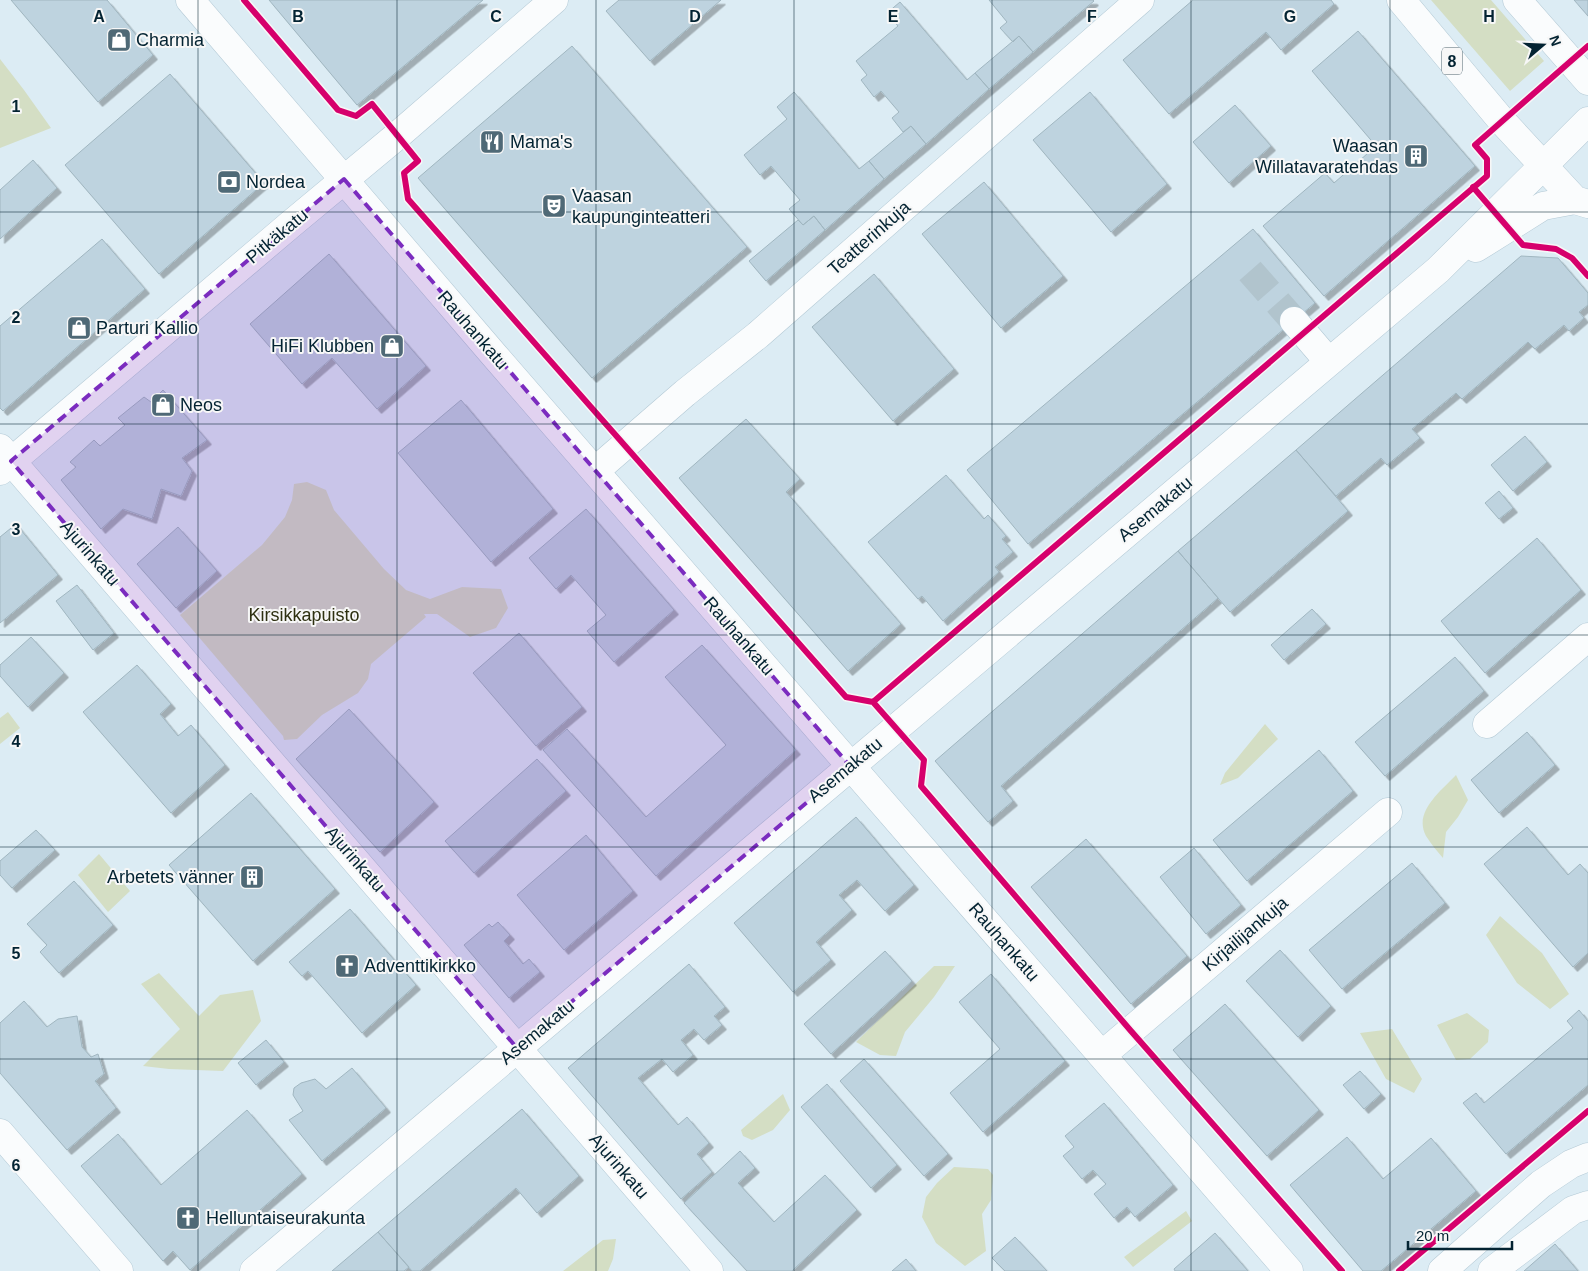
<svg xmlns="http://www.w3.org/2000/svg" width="1588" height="1271" font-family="Helvetica,sans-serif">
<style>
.green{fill:#d4dec4}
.building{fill:#bed3df;stroke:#a0b6c0;filter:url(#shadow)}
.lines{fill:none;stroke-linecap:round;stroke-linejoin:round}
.minor-tunnel{stroke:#b1c4cd;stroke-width:28;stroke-dasharray:28 14;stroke-linecap:butt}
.minor-casing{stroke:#b3c9d5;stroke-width:29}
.major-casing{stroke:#b3c9d5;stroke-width:29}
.minor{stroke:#fafcfd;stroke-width:28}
.major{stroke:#fafcfd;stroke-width:28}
.cycleway-casing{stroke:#f7f7f7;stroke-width:9}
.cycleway{stroke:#d6006c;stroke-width:6}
.marked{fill:#7b2cbf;fill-opacity:0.2;stroke:#7b2cbf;stroke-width:4;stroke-dasharray:10 6;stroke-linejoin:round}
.grid{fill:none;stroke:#032332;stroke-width:1;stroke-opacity:0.55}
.labels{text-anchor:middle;stroke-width:4;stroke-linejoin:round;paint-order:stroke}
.shield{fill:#f7f7f7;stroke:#4c636d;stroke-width:1}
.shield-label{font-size:16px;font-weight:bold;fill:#032332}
.poi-label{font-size:18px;fill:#032332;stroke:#f7f7f7;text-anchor:start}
.street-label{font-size:18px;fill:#032332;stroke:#f7f7f7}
.park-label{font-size:18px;fill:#2e3011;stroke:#f7f7f7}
.grid-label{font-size:16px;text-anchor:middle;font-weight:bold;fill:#032332;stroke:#f7f7f7;stroke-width:4;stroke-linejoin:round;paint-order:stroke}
</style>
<defs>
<filter id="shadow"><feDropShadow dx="4.5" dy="4.5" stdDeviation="0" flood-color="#0004"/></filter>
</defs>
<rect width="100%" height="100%" fill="#dcecf4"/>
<path class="green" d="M1431 0H1491L1544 61 1510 91Z
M0 59 24 90 51 128 0 148Z
M307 482 326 490 334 510 384 569 406 590 430 599 462 587 501 589 508 608 496 628 470 637 437 614H424L426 617 371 664 368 679 358 693 322 715 297 739 284 740 283 736 180 615 262 545 285 517 292 500 294 484Z
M8 712 20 728 0 744V718Z
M1265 724 1278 739 1238 778 1220 785 1225 773Z
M1456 775 1468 800 1458 817 1446 832 1443 858C1437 851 1431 844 1426 836 1413 812 1441 791 1456 775Z
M99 854 130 891 108 912 78 875Z
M1500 916 1542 953 1569 994 1550 1009 1517 983 1486 935Z
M934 966H955L934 997 905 1032 896 1056 880 1055 856 1042Z
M159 973 199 1016 220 995 253 990 261 1021 223 1071 169 1069 143 1066 180 1029 141 984Z
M1467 1013 1489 1030 1488 1042 1470 1059 1456 1060 1437 1025Z
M1392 1029 1422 1079 1414 1093 1386 1079 1360 1033Z
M783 1094 790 1110 773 1130 752 1140 743 1136 741 1130Z
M954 1167 988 1169 993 1175 991 1200 982 1214 986 1251 965 1266 936 1243 922 1217 926 1197 937 1183Z
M1186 1211 1192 1221 1133 1267 1124 1257Z
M616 1239 613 1259 608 1271H563L603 1240Z"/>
<path class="building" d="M11 0H107L153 55 98 102Z
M269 0H483L357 105Z
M619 0H721L650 61 606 11Z
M989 0H1093L1094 1 1033 52 1019 36 1013 42 1000 28 1007 22Z
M1193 0H1331L1334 4 1281 50 1266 32 1169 114 1123 60Z
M1574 0H1588V16Z
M900 2 967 80 975 73 989 89 926 144 911 126 903 132 892 118 899 112 881 91 874 97 861 80 867 75 856 61 898 26 887 13Z
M1358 31 1475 166 1324 296 1263 226 1325 173 1334 183 1376 146 1312 71Z
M1019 36 1033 52 989 89 975 73Z
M572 46 747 247 592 378 418 178Z
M170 74 264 183 159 274 65 165Z
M794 92 859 169 869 161 884 179 825 230 814 216 803 225 789 209 800 200 771 166 760 175 744 155 787 119 777 107Z
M1090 92 1167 184 1111 232 1033 140Z
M1235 105 1271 146 1229 183 1193 142Z
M911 126 926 144 884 179 869 161Z
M33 160 57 188 0 239V190Z
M984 182 1063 276 1001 328 922 234Z
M814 216 825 230 766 281 749 261 798 220 803 225Z
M1253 229 1315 303 1028 544 967 470Z
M102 239 145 289 3 411 0 408V326Z
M329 254 426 366 377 409 332 358 302 384 250 324Z
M1521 256 1558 258 1588 293V305L1579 312 1584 318 1569 331 1564 325 1535 349 1528 342 1462 399 1456 393 1412 429 1420 438 1387 465 1381 458 1336 496 1296 450Z
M874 274 954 369 893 421 812 327Z
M163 390 207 440 182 458 192 471 181 496 161 489 152 519 123 509 101 529 61 480 76 467 70 462 94 440 100 446 125 425 118 418 144 397 151 402Z
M461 400 553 509 491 562 398 453Z
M746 419 800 479 786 492 901 624 848 671 679 478Z
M1525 436 1547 462 1513 491 1491 465Z
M1296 450 1348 511 1230 612 1178 551Z
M946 475 984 519 988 515 1006 536 1002 539 1013 552 995 567 999 572 943 621 922 596 918 599 868 542Z
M1499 491 1513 508 1499 519 1485 503Z
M586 509 674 610 614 662 587 631 606 615 571 575 556 589 529 558Z
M16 524 58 575 0 623V537Z
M178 527 217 571 176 608 137 564Z
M1537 538 1581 590 1485 673 1441 621Z
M1178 551 1218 598 1001 786 1013 801 988 822 935 761Z
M77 585 114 633 93 650 56 601Z
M1312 609 1326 624 1284 660 1271 645Z
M519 633 582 707 536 746 473 673Z
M31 637 64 673 28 707 0 676V665Z
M702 645 796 750 656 876 543 750 567 729 646 817 726 745 665 677Z
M1455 657 1484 691 1385 776 1355 742Z
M137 665 171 704 160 714 178 736 191 725 225 765 171 813 83 712Z
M349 709 434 802 380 852 296 759Z
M1527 732 1555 765 1499 813 1471 780Z
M1319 750 1353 791 1247 881 1213 840Z
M537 759 566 791 474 873 445 841Z
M251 793 335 889 253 961 169 865Z
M856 817 914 885 885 911 857 880 839 895 852 910 816 942 831 960 793 992 734 923Z
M1527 827 1568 875 1580 864 1588 873V953L1573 967 1484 864Z
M36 830 55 850 12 888 0 875V861Z
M586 835 633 891 564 950 517 895Z
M1086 839 1187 956 1131 1004 1031 887Z
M1194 848 1241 905 1206 934 1160 877Z
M1412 863 1445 903 1342 989 1309 950Z
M74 881 113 925 59 973 40 952 47 945 27 924Z
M350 909 416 985 362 1033 308 971 302 976 289 962Z
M498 922 510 935 504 941 523 964 529 959 540 972 509 998 464 945 489 924 492 927Z
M1280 950 1331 1006 1298 1037 1246 981Z
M885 951 912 981 831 1054 804 1024Z
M689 964 725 1007 714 1016 722 1025 704 1040 694 1029 681 1040 693 1055 673 1072 662 1059 638 1078 678 1125 687 1117 709 1143 697 1154 712 1172 681 1199 568 1068Z
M991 974 1065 1061 983 1132 950 1093 1000 1049 959 1002Z
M24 1001 47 1027 58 1019 77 1016 82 1047 91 1057 98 1054 104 1074 95 1081 116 1108 67 1150 0 1073V1023Z
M1225 1004 1319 1110 1267 1156 1173 1050Z
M1579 1010 1588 1021V1085L1506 1154 1463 1103 1476 1093 1484 1103 1573 1028 1567 1021Z
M266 1040 284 1062 256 1085 238 1063Z
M864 1059 948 1154 924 1176 840 1081Z
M352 1068 386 1108 322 1161 289 1120 303 1111 293 1095 294 1088 301 1083 315 1079 326 1089Z
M1360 1071 1381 1094 1364 1109 1343 1085Z
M827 1084 897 1165 871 1188 801 1107Z
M1104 1103 1173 1185 1135 1217 1127 1207 1114 1218 1094 1194 1106 1184 1093 1170 1082 1179 1063 1156 1074 1147 1065 1136Z
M522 1109 579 1176 537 1213 516 1188 420 1271H412L378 1232Z
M247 1110 302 1174 190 1270 173 1251 163 1261 81 1166 118 1134 161 1185Z
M1347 1137 1383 1179 1431 1138 1476 1191 1381 1271H1363L1290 1185Z
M740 1151 755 1168 738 1183 774 1222 825 1175 857 1210 792 1271H747L684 1203Z
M378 1232 409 1267 404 1271H332Z
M1215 1233 1248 1271H1175L1174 1269Z
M1015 1237 1047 1271H1005L992 1258Z
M1555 1244 1578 1271H1524Z
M906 1259 916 1271H892Z"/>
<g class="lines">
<path class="minor-tunnel" d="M1250 271 1294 321"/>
<defs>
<path id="minor" d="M190 0 494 355 1289 1271
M1476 248 1543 206 1575 200
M1294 321 1329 362
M0 448 709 1271
M0 471 291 224 398 135 554 0
M595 471 685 393 758 335 1140 0
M1487 724 1588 637
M1102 1055 1388 812
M0 1133 119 1271
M254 1271 1438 270 1544 165
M1442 1271 1541 1184 1571 1164 1588 1157
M1492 1271 1573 1210 1588 1205"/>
<path id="major" d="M1401 0 1502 121 1575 200 1588 204
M1517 0 1588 81
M1544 165 1588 121"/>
</defs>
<use href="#minor" class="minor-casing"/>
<use href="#major" class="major-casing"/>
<use href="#minor" class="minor"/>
<use href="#major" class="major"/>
<defs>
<path id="cycleway" d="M244 0 338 110 356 116 372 104 418 161 404 173 408 199 846 697 873 702 924 760 921 786 1131 1031 1342 1271
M1473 187 1523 245 1556 249 1572 258 1588 276
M873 702 1487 176V159L1475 145 1588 46
M1399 1271 1588 1111"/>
</defs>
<use href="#cycleway" class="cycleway-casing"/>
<use href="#cycleway" class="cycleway"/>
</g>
<path class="marked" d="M344 179 850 766 517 1048 11 461Z"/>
<path class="grid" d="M198 0V1271M397 0V1271M596 0V1271M794 0V1271M992 0V1271M1191 0V1271M1390 0V1271M0 212H1588M0 424H1588M0 635H1588M0 847H1588M0 1059H1588"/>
<defs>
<symbol id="shop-square" viewBox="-11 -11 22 22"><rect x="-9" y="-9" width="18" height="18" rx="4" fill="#4f6976" stroke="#f7f7f7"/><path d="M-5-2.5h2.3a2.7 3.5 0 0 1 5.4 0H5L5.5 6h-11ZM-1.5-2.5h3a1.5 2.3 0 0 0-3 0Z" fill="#fff"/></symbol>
<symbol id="restaurant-square" viewBox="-11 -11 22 22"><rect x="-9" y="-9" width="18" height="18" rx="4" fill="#4f6976" stroke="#f7f7f7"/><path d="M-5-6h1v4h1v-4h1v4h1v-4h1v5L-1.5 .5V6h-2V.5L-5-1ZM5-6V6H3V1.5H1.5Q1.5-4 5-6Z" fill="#fff"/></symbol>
<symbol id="building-square" viewBox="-11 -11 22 22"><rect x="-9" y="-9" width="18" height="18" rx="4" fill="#4f6976" stroke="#f7f7f7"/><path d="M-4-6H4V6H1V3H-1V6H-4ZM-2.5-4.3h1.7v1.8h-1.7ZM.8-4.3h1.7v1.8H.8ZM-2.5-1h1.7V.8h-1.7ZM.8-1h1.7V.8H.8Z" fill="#fff"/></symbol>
<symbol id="bank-square" viewBox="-11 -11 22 22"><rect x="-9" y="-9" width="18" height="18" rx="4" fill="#4f6976" stroke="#f7f7f7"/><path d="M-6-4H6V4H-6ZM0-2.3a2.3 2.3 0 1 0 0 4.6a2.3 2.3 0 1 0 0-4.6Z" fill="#fff"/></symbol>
<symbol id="theatre-square" viewBox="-11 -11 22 22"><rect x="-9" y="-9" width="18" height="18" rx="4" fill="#4f6976" stroke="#f7f7f7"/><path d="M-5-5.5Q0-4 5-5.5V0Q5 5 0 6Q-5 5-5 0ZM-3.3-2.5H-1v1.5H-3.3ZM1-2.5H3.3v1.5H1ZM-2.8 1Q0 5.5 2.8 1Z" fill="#fff"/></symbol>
<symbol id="church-square" viewBox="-11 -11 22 22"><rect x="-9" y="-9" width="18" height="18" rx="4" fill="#4f6976" stroke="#f7f7f7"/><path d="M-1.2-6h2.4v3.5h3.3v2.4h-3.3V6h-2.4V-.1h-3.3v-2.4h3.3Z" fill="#fff"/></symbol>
</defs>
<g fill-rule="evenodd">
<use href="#shop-square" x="105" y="26" width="28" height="28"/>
<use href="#restaurant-square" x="478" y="128" width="28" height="28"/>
<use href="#building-square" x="1402" y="142" width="28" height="28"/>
<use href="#bank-square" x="215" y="168" width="28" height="28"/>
<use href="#theatre-square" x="540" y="192" width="28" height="28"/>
<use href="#shop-square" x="65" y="314" width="28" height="28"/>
<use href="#shop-square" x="378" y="332" width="28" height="28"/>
<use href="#shop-square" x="149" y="391" width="28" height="28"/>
<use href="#building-square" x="238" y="863" width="28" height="28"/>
<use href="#church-square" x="333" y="952" width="28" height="28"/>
<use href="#church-square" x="174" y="1204" width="28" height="28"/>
</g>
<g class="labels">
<rect class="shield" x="1442" y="47.5" width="20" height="27" rx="4"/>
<g class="shield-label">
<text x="1452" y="67">8</text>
</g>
<g class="poi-label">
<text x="136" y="46">Charmia</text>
<text x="510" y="148">Mama's</text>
<text x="1398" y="152" text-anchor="end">Waasan<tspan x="1398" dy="21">Willatavaratehdas</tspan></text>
<text x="246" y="188">Nordea</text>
<text x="572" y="202">Vaasan<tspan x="572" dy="21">kaupunginteatteri</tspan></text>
<text x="96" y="334">Parturi Kallio</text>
<text x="374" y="352" text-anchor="end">HiFi Klubben</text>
<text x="180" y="411">Neos</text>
<text x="234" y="883" text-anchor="end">Arbetets vänner</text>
<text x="364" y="972">Adventtikirkko</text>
<text x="206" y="1224">Helluntaiseurakunta</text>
</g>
<g class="street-label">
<text transform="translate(277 236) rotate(-40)" y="6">Pitkäkatu</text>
<text transform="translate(869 238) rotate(-41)" y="6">Teatterinkuja</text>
<text transform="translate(473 330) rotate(49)" y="6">Rauhankatu</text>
<text transform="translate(1155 509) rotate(-40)" y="6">Asemakatu</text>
<text transform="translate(90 553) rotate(49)" y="6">Ajurinkatu</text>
<text transform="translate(739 636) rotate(49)" y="6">Rauhankatu</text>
<text transform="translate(845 770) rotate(-40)" y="6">Asemakatu</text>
<text transform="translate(355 859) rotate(49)" y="6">Ajurinkatu</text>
<text transform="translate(1245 934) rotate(-40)" y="6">Kirjailijankuja</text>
<text transform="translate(1004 942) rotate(49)" y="6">Rauhankatu</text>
<text transform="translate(537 1032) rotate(-40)" y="6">Asemakatu</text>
<text transform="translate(619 1166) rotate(49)" y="6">Ajurinkatu</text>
</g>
<g class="park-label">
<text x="304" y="621">Kirsikkapuisto</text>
</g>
</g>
<g class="grid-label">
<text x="99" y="22">A</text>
<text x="298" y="22">B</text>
<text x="496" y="22">C</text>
<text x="695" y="22">D</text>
<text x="893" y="22">E</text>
<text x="1092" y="22">F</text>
<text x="1290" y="22">G</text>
<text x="1489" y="22">H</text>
<text x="16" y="112">1</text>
<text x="16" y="323">2</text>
<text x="16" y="535">3</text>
<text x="16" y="747">4</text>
<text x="16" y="959">5</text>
<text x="16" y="1171">6</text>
</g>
<g transform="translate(1543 45) rotate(71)" stroke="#f7f7f7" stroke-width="4" paint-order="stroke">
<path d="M0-4L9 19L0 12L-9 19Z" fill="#032332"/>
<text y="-8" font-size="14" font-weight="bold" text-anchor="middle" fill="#032332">N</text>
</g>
<path d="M1408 1241v8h104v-8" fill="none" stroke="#032332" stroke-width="2.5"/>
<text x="1416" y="1241" font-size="15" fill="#032332" stroke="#f7f7f7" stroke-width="4" paint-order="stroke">20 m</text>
</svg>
